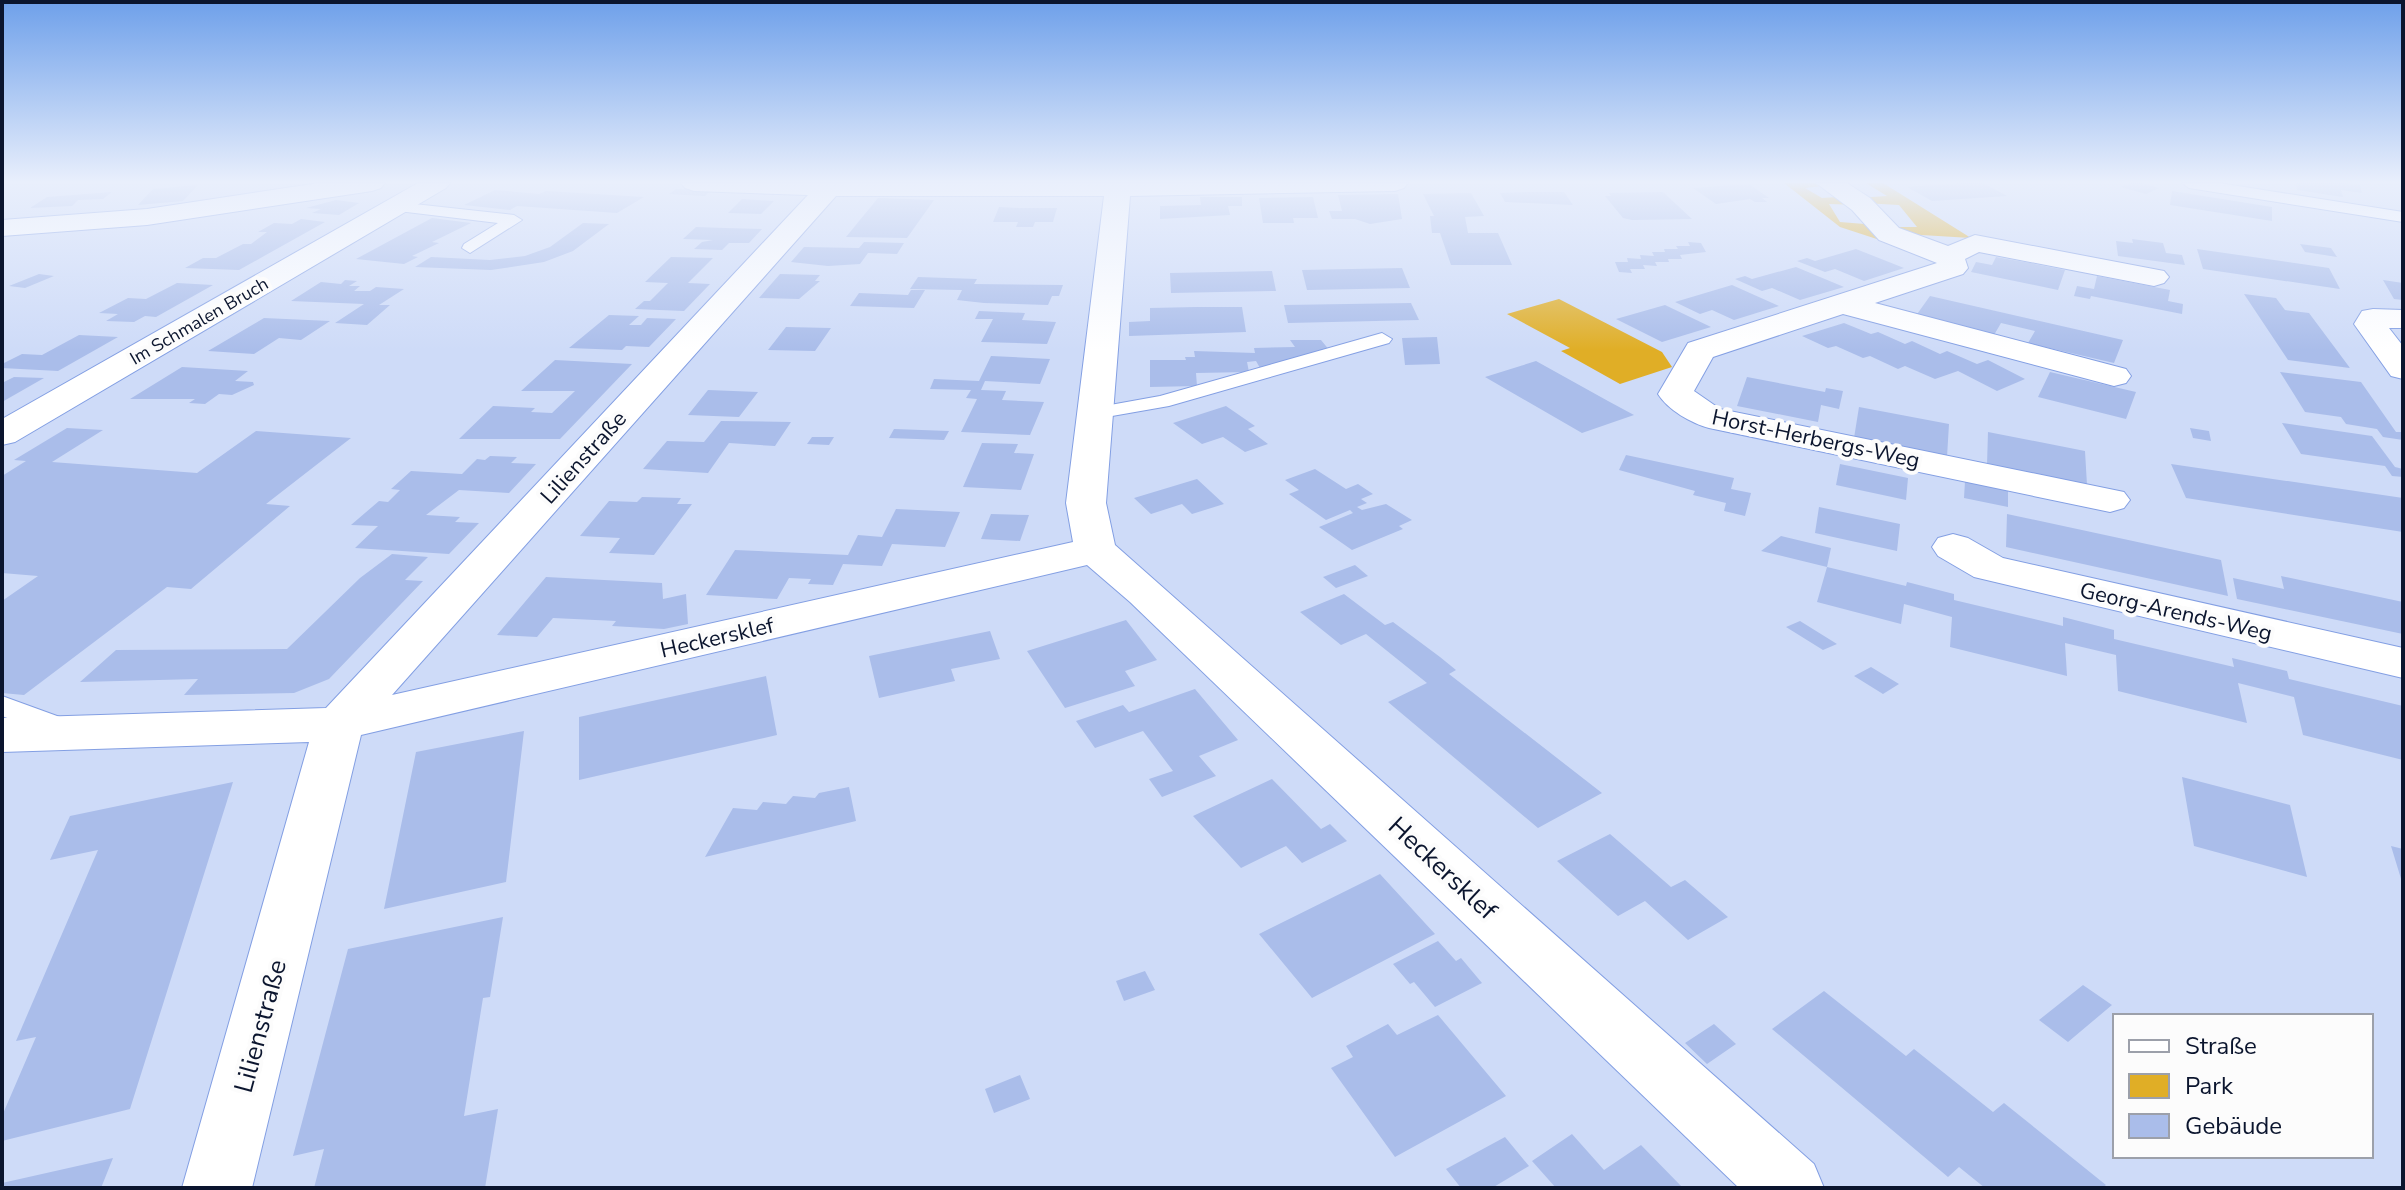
<svg xmlns="http://www.w3.org/2000/svg" width="2405" height="1190" font-family="'Nunito Sans',sans-serif">
<style>
.green{fill:#e0ae26}
.building{fill:#aabdea}
.lines{fill:none;stroke-linecap:round;stroke-linejoin:round}
.lane-casing{stroke:#839fe3;stroke-width:2}
.street-casing{stroke:#839fe3;stroke-width:2}
.lane{fill:#fff;fill-rule:evenodd}
.street{fill:#fff;fill-rule:evenodd}
.labels{text-anchor:middle;stroke-width:8;stroke-linejoin:round;paint-order:stroke}
.far-street-label{font-size:18px;fill:#0b152e;stroke:#fcfcfc}
.street-label{font-size:22px;fill:#0b152e;stroke:#fcfcfc}
.near-street-label{font-size:26px;fill:#0b152e;stroke:#fcfcfc}
</style>
<rect width="100%" height="100%" fill="#cedbf8"/>
<path class="green" d="M1784 183H1826L1830 185 1805 188 1822 198 1851 196 1861 205 1829 204 1840 222 1877 225 1892 244 1840 227Z
M1866 183H1883L1971 238 1905 234 1884 227H1917L1899 205 1864 203 1857 198 1887 196Z
M1559 299 1662 352 1672 367 1620 384 1561 351 1570 348 1507 314Z"/>
<path class="building" d="M1962 183H1983L2007 196 1932 201 1907 187Z
M2130 183H2142L2159 188 2146 194 2121 187Z
M2296 183H2345L2360 185 2362 193 2341 190 2343 197 2297 190Z
M1749 184 1769 198H1762L1767 202H1755L1750 199 1716 204 1693 188Z
M198 185 183 201 138 205 153 189Z
M676 189 711 190 705 196 669 194Z
M495 190 539 194 546 191 644 197 617 213 517 206 510 210 464 205Z
M2172 191 2272 207V221L2170 205Z
M112 192 103 199 78 200 72 206 30 208 47 197Z
M1527 192H1564L1573 205 1505 202 1500 193Z
M1663 192 1692 219 1632 220 1623 218 1605 196H1611L1609 193Z
M1471 193 1484 216 1465 217 1468 233H1498L1512 265H1451L1440 233H1432L1430 216H1434L1423 194Z
M1398 194 1402 219 1370 224 1355 219H1332L1329 211H1342L1338 195Z
M1200 197H1242V206H1228L1230 215 1160 219V206L1201 205Z
M1313 197 1318 218H1293L1294 223H1263L1259 198Z
M878 198 934 200 907 238 846 237Z
M742 199 774 201 761 214 728 213Z
M336 200 359 203 339 215 312 213 321 209 306 208Z
M999 207 1019 208H1057L1053 222H1035L1033 227H1016L1018 222H993Z
M432 218 471 223 432 242 439 243 412 256 418 257 404 264 356 259Z
M301 219 325 222 239 270 185 268 203 258H216L243 244H251L267 232H258L274 223 292 224Z
M583 223 609 224 573 251 544 262 491 270 415 267 431 257 490 260 525 256 550 247Z
M696 227 725 228 762 229 749 243H729L722 250 694 249 702 242 713 240 683 239Z
M2132 239 2163 243 2166 253 2182 255 2185 265 2118 256 2116 241 2133 243Z
M864 242 904 243 897 254 868 253 860 264 828 266 791 262 804 247 859 248Z
M1688 242 1701 243 1706 252 1680 255 1682 259H1668L1669 262H1655L1657 266 1643 265 1645 269H1630L1632 273 1619 272 1615 262H1628L1627 258 1641 259 1640 255 1654 256 1652 252H1665L1664 249H1678L1676 246H1690Z
M2300 244 2331 248 2337 257 2305 252Z
M1856 249 1904 268 1864 281 1835 269 1825 272 1797 261 1807 258 1815 261Z
M2197 249 2329 268 2340 289 2203 269Z
M671 257 713 258 688 283 710 284 684 311 635 309 644 301H650L668 283 645 282Z
M1996 257 2030 263 2065 270 2058 290 1971 272 1976 262 1992 265Z
M1796 267 1844 287 1800 300 1772 288 1762 291 1735 279 1745 276 1752 279Z
M1402 268 1410 288 1307 290 1302 270Z
M1272 271 1276 291 1171 293 1170 273Z
M39 274 54 276 25 288 9 286Z
M780 274 820 275 815 281H820L799 299 759 298Z
M2097 276 2170 290 2168 301 2183 304 2182 314 2091 296 2090 299 2074 296 2077 286 2094 289Z
M918 277 977 279 974 284 1063 285 1059 296H1052L1048 305 984 303 957 300 962 290 910 289Z
M345 280 357 281 349 286H360L354 291H370L376 287 404 289 379 305H390L367 325 335 323 364 304 291 301 321 282 341 284Z
M2383 280 2403 283V300L2394 299Z
M177 283 213 285 156 317 145 316 134 322 106 321 118 314 99 313 128 298 146 299Z
M1732 285 1779 306 1734 320 1712 310 1700 314 1675 302Z
M911 290H925L914 308 850 306 859 293 908 295Z
M2244 294 2276 298 2285 310 2309 313 2350 368 2288 360Z
M1930 296 2123 340 2114 363 2028 343 2035 331 2001 323 1994 335 1915 317Z
M1411 303 1419 320 1288 323 1284 305Z
M1665 305 1711 327 1662 342 1616 319Z
M1196 307H1242L1246 332 1129 336V322L1150 321V308Z
M979 311 1025 313 1022 320 1056 322 1047 344 981 342 993 319H975Z
M609 315 639 316 629 325H641L647 318 676 319 649 347 626 346 622 350 569 348Z
M264 318 330 321 301 340 279 338 254 354 208 351Z
M1844 323 1871 334 1878 332 1905 344 1912 341 1940 354 1947 351 1977 364 1988 360 2025 379 1997 391 1958 371 1935 379 1905 366 1898 369 1870 356 1863 358 1836 346 1828 348 1802 336Z
M786 327 831 328 815 351 768 350Z
M79 335 118 337 58 371 2 368V364L22 354 42 355Z
M1437 337 1440 364 1405 365 1402 338Z
M1290 340H1321L1330 351 1260 368 1256 361 1247 362 1249 372 1196 373 1197 386 1150 387V360H1186L1185 357H1195L1194 351 1255 353 1254 348 1295 347Z
M991 356 1050 359 1040 384 985 381 981 390 1006 391 1002 400 1044 402 1030 435 961 432 977 399 966 398 971 390 930 389 934 379 979 381Z
M555 360 632 364 560 439H459L493 406 535 408 531 412 552 413 575 391H521Z
M1536 361 1608 401 1634 415 1582 433 1485 377Z
M182 367 248 371 235 381 253 382 254 385 232 395 219 394 205 404 189 403 195 399H130Z
M2050 372 2136 392 2126 419 2038 397Z
M2280 372 2361 382 2396 432H2403V440L2383 437 2377 429 2346 424 2341 417 2305 412Z
M14 377 44 378 2 402V383Z
M1747 377 1825 392 1826 388 1843 391 1839 409 1821 405 1818 422 1737 406Z
M708 390 758 392 739 417 688 415Z
M1226 406 1255 426 1248 429 1268 444 1245 452 1223 437 1202 444 1173 423Z
M1859 407 1949 424 1947 457 1854 438Z
M721 421 791 422 775 446 729 443 708 473 643 469 667 441 704 442Z
M2282 423 2372 436 2395 467 2403 469V477L2392 476 2385 466 2301 454Z
M67 428 103 430 52 462 197 473 256 431 351 438 266 504 290 506 191 589 167 587 24 695 2 693V601L38 576 2 573V476L26 461 14 460Z
M2190 428 2209 431 2211 441 2193 438Z
M894 429 949 431 944 440 889 438Z
M1988 432 2085 451 2087 485 1987 465Z
M812 437H834L829 445 807 444Z
M982 443 1018 444 1014 453 1034 454 1021 490 963 487Z
M1626 455 1734 478 1731 489 1751 493 1745 516 1724 511 1726 503 1693 495 1695 491 1619 470Z
M490 456 517 457 511 463 536 464 509 493 459 490 426 515 460 517 455 522 479 523 449 554 355 548 378 526 351 525 379 501 388 502 400 490 391 489 411 471 462 474 477 459 485 460Z
M1840 464 1908 478 1906 500 1836 485Z
M2171 464 2403 498V532L2186 498Z
M1315 469 1346 489 1358 484 1373 494 1361 499 1367 503 1357 507 1362 510 1386 504 1412 520 1399 526 1403 529 1352 550 1319 527 1353 513 1350 510 1326 520 1289 494 1299 490 1285 480Z
M1197 479 1224 504 1192 514 1182 504 1151 514 1134 498Z
M1965 481 2008 490V507L1964 498Z
M642 497 681 498 677 504H692L654 555 609 553 620 538 580 536 609 501 637 502Z
M1819 507 1900 524 1897 551 1815 533Z
M896 509 960 512 945 547 892 544 882 566 843 564 833 585 808 584 811 579 789 578 777 599 706 595 735 550 848 555 858 535 882 537Z
M991 514 1029 515 1020 541 981 539Z
M2007 514 2221 560 2228 596 2006 547Z
M1781 536 1831 548 1827 567 1906 586 1907 582 1954 594V600L2063 626V617L2114 630V639L2234 667 2232 658 2287 671 2289 679 2403 706V760L2303 735 2294 697 2238 683 2247 723 2118 691 2116 655 2065 643 2067 676 1950 647 1952 617 1904 604 1901 624 1817 602 1827 567 1761 551Z
M392 554 428 557 405 580 423 581 329 679 294 693 184 695 198 679 80 682 116 650 287 649 360 578Z
M1355 565 1368 576 1336 588 1323 577Z
M2281 576 2403 602V634L2237 599 2233 578 2284 589Z
M546 577 662 583 663 599 686 594 688 624 664 629 612 626 616 621 553 618 537 637 497 635Z
M1344 594 1385 625 1393 622 1440 657 1456 670 1449 674 1602 793 1538 828 1388 702 1427 683 1366 634 1341 645 1300 612Z
M1126 620 1157 660 1125 671 1135 686 1065 708 1027 651Z
M1800 621 1837 644 1823 650 1786 627Z
M990 631 1000 659 951 669 955 681 879 698 869 656Z
M1871 667 1899 684 1883 694 1854 676Z
M766 676 777 735 579 780V717Z
M1195 689 1238 740 1199 756 1216 776 1162 797 1149 779 1173 771 1143 731 1095 748 1076 721 1123 705 1129 712Z
M524 731 506 882 384 909 416 752Z
M2182 777 2290 805 2307 877 2194 846Z
M1272 779 1321 829 1330 824 1347 841 1302 863 1286 846 1241 868 1193 816Z
M233 782 130 1109 2 1141V1116L36 1037 16 1041 98 850 50 860 70 816Z
M849 787 856 821 705 857 733 808 757 810 763 802 786 804 793 796 815 798 819 793Z
M1610 834 1671 887 1685 880 1728 917 1688 940 1645 901 1618 916 1557 861Z
M2391 846 2403 849V882H2402Z
M1380 874 1435 934 1312 998 1259 934Z
M503 917 490 997 483 998 464 1116 498 1109 485 1188H314L324 1149 293 1156 348 949Z
M1438 941 1456 961 1461 958 1482 983 1435 1007 1414 982 1410 984 1393 964Z
M1145 971 1155 990 1124 1001 1116 981Z
M2083 985 2112 1005 2068 1042 2039 1020Z
M1824 991 1906 1056 1914 1049 1993 1112 2004 1103 2106 1185 2102 1188H1985L1959 1167 1948 1177 1772 1029Z
M1438 1015 1506 1096 1395 1157 1331 1068 1353 1057 1346 1046 1388 1024 1397 1035Z
M1714 1024 1736 1044 1707 1064 1685 1043Z
M1020 1075 1030 1099 994 1113 985 1089Z
M1572 1134 1604 1170 1641 1145 1683 1188H1556L1532 1161Z
M1505 1137 1529 1166 1492 1188H1461L1446 1169Z
M113 1158 101 1188H2V1183Z"/>
<g class="lines">
<defs>
<path id="lane" d="M2182 183H2219L2403 212V222L2189 188Z
M396 202 514 215 522 220 470 253 462 248 464 244 498 223 390 210 388 207Z
M1382 333 1392 339 1389 343 1169 406 1095 419 1084 413 1088 409 1160 396Z
M2 696 79 724 84 731 79 738 69 741 2 716Z"/>
<path id="street" d="M319 183H385L381 188 372 191 147 225 2 236V220L147 209Z
M418 183H450L446 188 15 442 2 445V419Z
M681 183H1408L1404 188 1395 191 1130 196 1106 503 1115 545 1814 1164 1824 1188H1739L1130 602 1087 565 361 735 252 1188H182L309 742 2 752V718L326 708 808 195 694 191 685 188ZM836 196H1104L1066 503 1073 542 392 695Z
M1816 183H1847L1870 198 1899 228 1948 246 1975 235 2164 271 2169 277 2164 283 2154 286 1979 252 1965 259 1968 268 1963 274 1875 303 2126 369 2131 376 2126 383 2114 386 1843 314 1713 357 1694 391 1720 409 2124 492 2130 500 2124 508 2110 512 1709 428C1691 423 1668 410 1658 394L1688 343 1937 263 1879 240 1852 210Z
M2373 309 2403 310V328H2389L2403 346V379L2391 376 2354 324 2362 311Z
M1953 534 1968 538 2003 558 2403 648V678L1974 577 1938 556 1932 547 1938 538Z"/>
</defs>
<use href="#lane" class="lane-casing"/>
<use href="#street" class="street-casing"/>
<use href="#lane" class="lane"/>
<use href="#street" class="street"/>
</g>
<linearGradient id="sky" x2="0" y2="1"><stop stop-color="#6ea0ea"/><stop offset="0.52" stop-color="#e9effc"/><stop offset="1" stop-color="#e9effc" stop-opacity="0"/></linearGradient>
<rect width="2405" height="350" fill="url(#sky)"/>
<g class="labels">
<g class="far-street-label">
<text transform="translate(199 321) rotate(-30)" y="6">Im Schmalen Bruch</text>
</g>
<g class="street-label">
<text transform="translate(1816 438) rotate(12)" y="8">Horst-Herbergs-Weg</text>
<text transform="translate(583 457) rotate(-48)" y="8">Lilienstraße</text>
<text transform="translate(2176 611) rotate(13)" y="8">Georg-Arends-Weg</text>
<text transform="translate(717 637) rotate(-13)" y="8">Heckersklef</text>
</g>
<g class="near-street-label">
<text transform="translate(1443 868) rotate(43)" y="9">Heckersklef</text>
<text transform="translate(260 1026) rotate(-75)" y="9">Lilienstraße</text>
</g>
</g>
<rect width="2405" height="1190" fill="none" stroke="#0b152e" stroke-width="8"/>
<rect x="2113" y="1014" width="260" height="144" fill="#fcfcfc" stroke="#9ca0aa" stroke-width="2"/>
<rect x="2129" y="1040" width="40" height="12" fill="#ffffff" stroke="#9ca0aa" stroke-width="2"/>
<text x="2185" y="1054" font-size="24" fill="#0b152e">Straße</text>
<rect x="2129" y="1074" width="40" height="24" fill="#e0ae26" stroke="#9ca0aa" stroke-width="2"/>
<text x="2185" y="1094" font-size="24" fill="#0b152e">Park</text>
<rect x="2129" y="1114" width="40" height="24" fill="#aabdea" stroke="#9ca0aa" stroke-width="2"/>
<text x="2185" y="1134" font-size="24" fill="#0b152e">Gebäude</text>
</svg>
